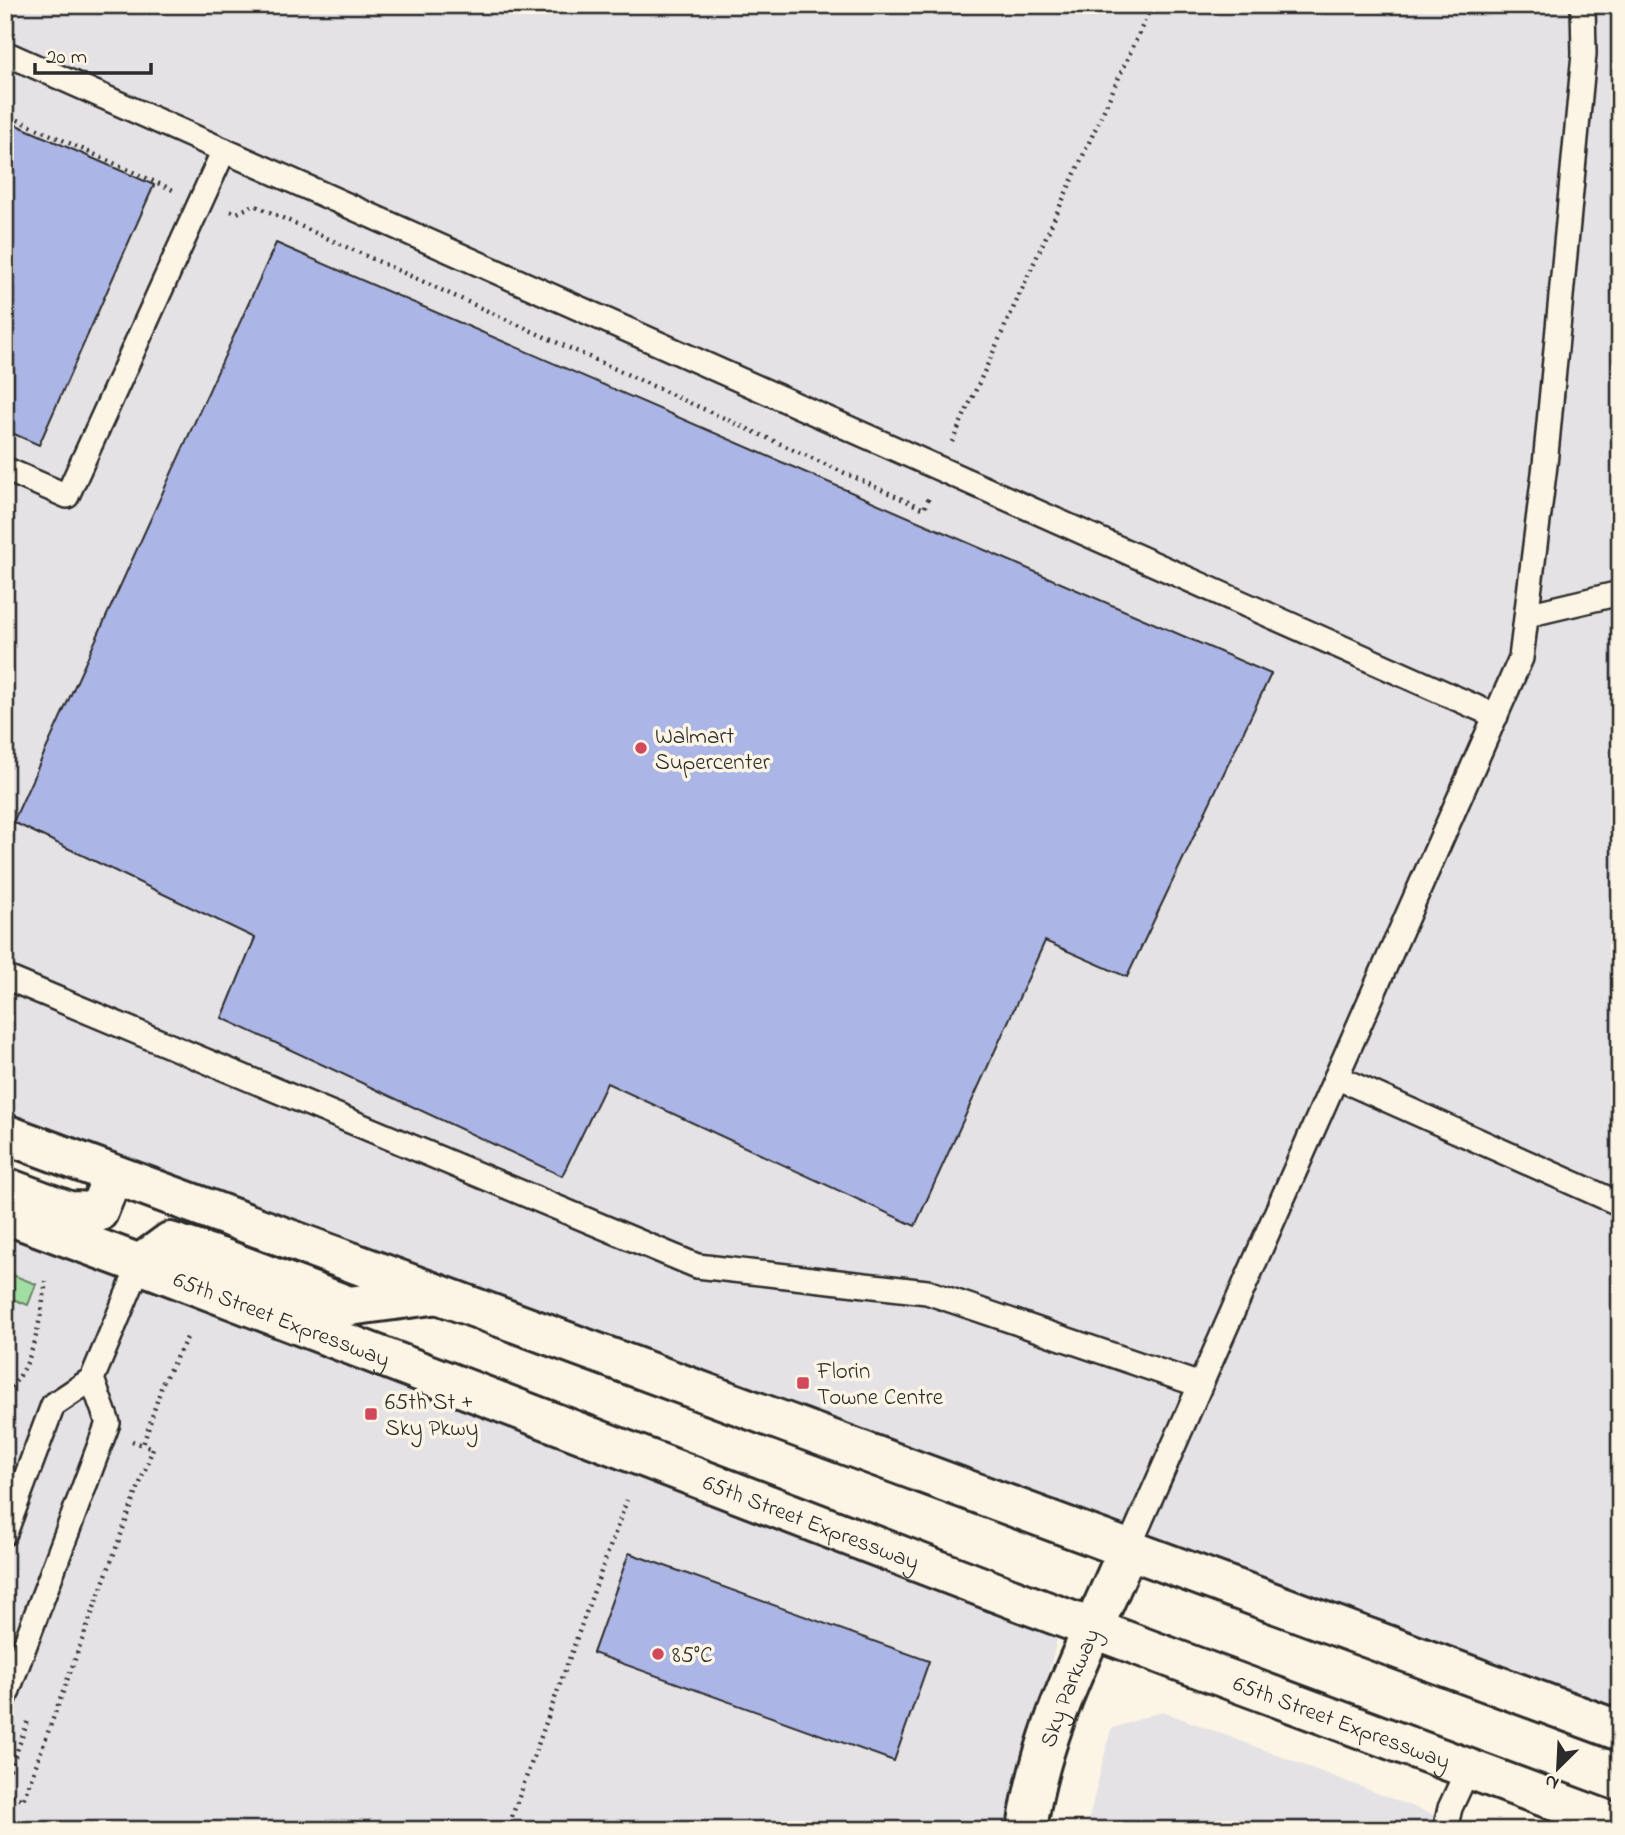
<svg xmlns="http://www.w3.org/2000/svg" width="1625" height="1835" font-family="'Indie Flower',sans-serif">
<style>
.built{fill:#e4e2e5}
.green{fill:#a2dda3;stroke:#668467;stroke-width:2}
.building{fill:#acb6e6;stroke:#2b2b2b;stroke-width:2}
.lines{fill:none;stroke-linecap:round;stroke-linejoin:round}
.service-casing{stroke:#2b2b2b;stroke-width:28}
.tertiary-casing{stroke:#2b2b2b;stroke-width:44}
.secondary-casing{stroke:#2b2b2b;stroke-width:44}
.path{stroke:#2b2b2b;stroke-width:4.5;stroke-dasharray:2 5;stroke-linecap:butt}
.service{stroke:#fcf5e5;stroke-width:23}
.tertiary{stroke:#fcf5e5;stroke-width:38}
.secondary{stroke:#fcf5e5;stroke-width:38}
.poi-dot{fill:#d1495b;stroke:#fcf5e5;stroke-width:2.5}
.labels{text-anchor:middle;stroke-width:7;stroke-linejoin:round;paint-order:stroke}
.poi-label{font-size:23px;fill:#2b2b2b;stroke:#fcf5e5;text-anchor:start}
.street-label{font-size:23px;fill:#2b2b2b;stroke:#fcf5e5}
</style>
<rect width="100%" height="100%" fill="#fcf5e5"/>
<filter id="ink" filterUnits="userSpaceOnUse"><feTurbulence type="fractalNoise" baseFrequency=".0143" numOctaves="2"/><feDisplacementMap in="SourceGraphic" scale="14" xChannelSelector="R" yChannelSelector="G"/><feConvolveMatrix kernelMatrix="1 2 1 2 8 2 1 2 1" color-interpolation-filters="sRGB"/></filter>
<g filter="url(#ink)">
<path class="built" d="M5 5H1620V1731L5 1147Z
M5 1206 1065 1609 1016 1799 1015 1830H5Z
M1162 1711 1474 1830H1086L1111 1729Z"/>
<path class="green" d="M5 1272 36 1284 28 1305 5 1296Z"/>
<path class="building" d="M5 120 154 185 39 445 5 430Z
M276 243 1271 674 1127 977 1045 941 915 1226 607 1083 562 1176 222 1018 255 938 13 822Z
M629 1553 929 1661 894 1761 593 1653Z"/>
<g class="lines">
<defs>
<path id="service" d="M5 53 1496 716
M5 469 67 496 224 150
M1527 615 1620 593
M5 977 697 1266 927 1292 1200 1385
M1336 1077 1620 1204
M5 1533 53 1405 92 1379 140 1264
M1128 1549 1521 658 1545 465 1584 54 1583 5
M5 1698 108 1423 92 1379
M1445 1830 1450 1808 1468 1769"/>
<g id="tertiary">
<path id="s1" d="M1027 1830C1040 1730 1089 1641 1128 1549"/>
</g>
<g id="secondary">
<path d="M5 1134 1620 1731"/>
<path d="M5 1187 69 1211 98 1212 113 1175"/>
<path id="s2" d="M5 1214 140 1264 1032 1606 1620 1825"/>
<path d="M140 1264 170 1242 224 1259 349 1306 432 1295"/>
</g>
</defs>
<use href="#service" class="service-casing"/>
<use href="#tertiary" class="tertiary-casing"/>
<use href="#secondary" class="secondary-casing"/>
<path class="path" d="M5 114 173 190
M231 211 237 213 254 205 924 509 930 495
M952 442 1152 5
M5 1391C34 1373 41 1313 46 1281
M132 1441 143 1445 163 1382 189 1334
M5 1783 28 1721
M5 1792 12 1795 5 1814
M12 1795 23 1800 153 1448 143 1445
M507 1830 627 1500"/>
<use href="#service" class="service"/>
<use href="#tertiary" class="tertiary"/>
<use href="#secondary" class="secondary"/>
</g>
</g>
<g class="poi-dot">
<circle cx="641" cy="748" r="7"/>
<rect x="796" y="1376" width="14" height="14" rx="3.5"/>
<rect x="364" y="1407" width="14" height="14" rx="3.5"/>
<circle cx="658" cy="1654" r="7"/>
</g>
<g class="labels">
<g class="poi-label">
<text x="655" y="743">Walmart<tspan x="655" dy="26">Supercenter</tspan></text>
<text x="817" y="1378">Florin<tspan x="817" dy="26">Towne Centre</tspan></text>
<text x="385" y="1409">65th St +<tspan x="385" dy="26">Sky Pkwy</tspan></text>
<text x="672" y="1662">85°C</text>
</g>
<g class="street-label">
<text dy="8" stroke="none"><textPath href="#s2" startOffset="296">65th Street Expressway</textPath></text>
<text dy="8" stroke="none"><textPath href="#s2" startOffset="863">65th Street Expressway</textPath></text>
<text dy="8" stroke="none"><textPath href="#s1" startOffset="149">Sky Parkway</textPath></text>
<text dy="8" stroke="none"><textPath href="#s2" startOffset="1430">65th Street Expressway</textPath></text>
</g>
</g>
<rect width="1625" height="1835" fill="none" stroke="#fcf5e5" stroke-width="28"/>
<rect x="14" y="14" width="1597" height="1807" fill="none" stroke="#2b2b2b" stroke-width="2.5" filter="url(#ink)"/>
<g transform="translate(1558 1768) rotate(204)" stroke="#fcf5e5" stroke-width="5" paint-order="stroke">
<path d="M0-5L12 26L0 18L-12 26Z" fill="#2b2b2b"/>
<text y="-10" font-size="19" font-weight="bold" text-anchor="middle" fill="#2b2b2b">N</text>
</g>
<path d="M35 63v10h116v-10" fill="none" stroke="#2b2b2b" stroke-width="3.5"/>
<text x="46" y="63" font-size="21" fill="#2b2b2b" stroke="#fcf5e5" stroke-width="5" paint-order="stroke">20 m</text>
</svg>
